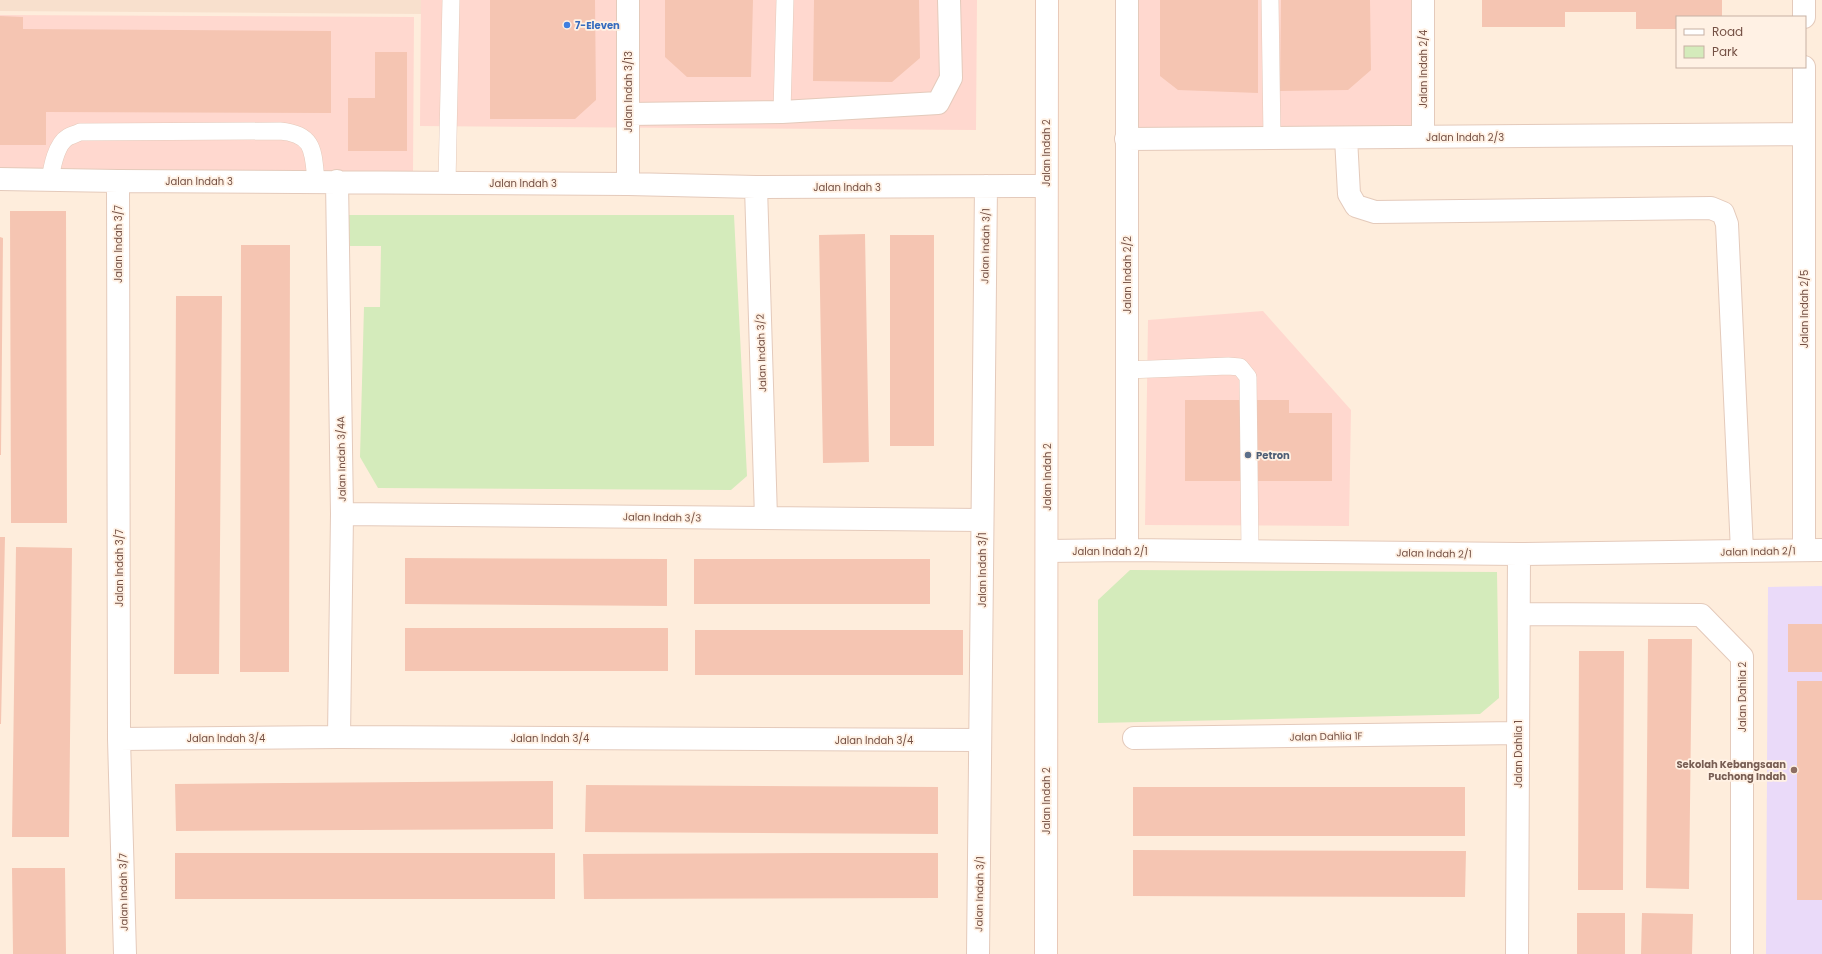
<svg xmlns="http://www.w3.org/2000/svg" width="1822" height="954" font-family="Poppins,sans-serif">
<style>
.residential{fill:#f8e0cd}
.commercial{fill:#ffd8cf}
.education{fill:#eadaf9}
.green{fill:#d4ebbb}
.building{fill:#f5c5b2}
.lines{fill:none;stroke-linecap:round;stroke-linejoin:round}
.lane-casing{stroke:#e4cabb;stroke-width:18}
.street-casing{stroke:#e4cabb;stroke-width:24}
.secondary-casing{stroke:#e9c9b8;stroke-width:24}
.lane{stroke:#fff;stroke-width:17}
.street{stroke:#fff;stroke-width:22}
.secondary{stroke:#fff;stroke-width:22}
.shop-dot{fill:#3f7fe0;stroke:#fff1e4;stroke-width:1.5}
.service-dot{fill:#5c6f8a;stroke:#fff1e4;stroke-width:1.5}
.education-dot{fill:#8d6e63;stroke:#fff1e4;stroke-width:1.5}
.labels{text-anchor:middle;stroke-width:3.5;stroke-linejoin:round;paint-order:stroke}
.shop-label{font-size:10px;font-weight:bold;fill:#366cbe;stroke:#fff1e4;text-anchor:start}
.street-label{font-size:10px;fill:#745044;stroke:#fff1e4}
.service-label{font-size:10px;font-weight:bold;fill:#4e5e75;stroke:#fff1e4;text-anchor:start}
.education-label{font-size:10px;font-weight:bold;fill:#785e54;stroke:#fff1e4;text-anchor:end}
</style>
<rect width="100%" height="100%" fill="#feeddc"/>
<path class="residential" d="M0 0H421V14L0 11Z"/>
<path class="commercial" d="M421 0H977L976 130 420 126Z
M1138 0H1411V127L1137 129Z
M0 15 414 17 413 172 0 168Z
M1263 311 1351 410 1349 526 1145 525 1148 320Z"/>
<path class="education" d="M1822 586V954H1766L1768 587Z"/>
<path class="green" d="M346 215H734L747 476 731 490 378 488 360 457 364 307H380L381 246H346Z
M1130 570 1497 572 1499 698 1480 714 1098 723V600Z"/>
<path class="building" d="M490 0H595L596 100 575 119H490Z
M665 0H753L751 77H687L665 57Z
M814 0H919L920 58 892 82 813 81Z
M1160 0H1258V93L1178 90 1160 76Z
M1281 0H1370L1371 70 1348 90 1280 91Z
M1482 0H1722V17H1677V29H1636V12H1565V27H1482Z
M0 16 23 17V29L331 31V113L46 112V145H0Z
M375 52H407V151H348V98H375Z
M10 211H66L67 523H11Z
M865 234 869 462 823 463 819 235Z
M890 235H934V446H890Z
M0 237 3 238 1 455H0Z
M241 245H290L289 672H240Z
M176 296H222L219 674H174Z
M1185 400H1289V413H1332V481H1185Z
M0 537H5L1 724H0Z
M16 547 72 548 69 837H12Z
M405 558 667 559V606L405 604Z
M694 559H930V604H694Z
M1788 624H1822V672H1788Z
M405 628H668V671H405Z
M695 630H963V675H695Z
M1648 639H1692L1689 889 1646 888Z
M1579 651H1624L1623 890H1578Z
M1797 681H1822V900H1797Z
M553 781V829L176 831 175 784Z
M586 785 938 787V834L585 832Z
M1133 787H1465V836H1133Z
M1133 850 1466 851 1465 897 1133 896Z
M175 853H555V899H175Z
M819 853H938V898L584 899 583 854Z
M12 868H65L66 954H13Z
M1577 913H1625V954H1577Z
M1642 913 1693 914 1692 954H1641Z"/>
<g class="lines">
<defs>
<path id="lane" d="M1270 0 1272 138
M782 112 785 0
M50 180C52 167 56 144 68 137 72 135 76 134 80 132L280 131C315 134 313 152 316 181
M447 182 451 0
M1127 370 1228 366 1240 367 1248 377 1250 551"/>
<path id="street" d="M628 0V184
M1127 0V550
M1423 0V137
M1804 0V17
M628 114 782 112 938 103 951 78 949 0
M1346 138 1349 194 1356 206 1375 212 1711 208 1723 213 1727 224 1742 551
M1126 139 1804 134
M0 179 118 181 628 184 756 187 1046 186
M118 181 119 739 125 954
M337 181 342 514 339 737
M756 187 766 518
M342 514 982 520
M1804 550V67
M1047 551 1127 550 1519 554 1822 550
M1519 614 1701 615 1742 657V954
M1134 738 1518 733
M119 739 339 737 980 740
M978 954 986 186
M1517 954 1519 554"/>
<path id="secondary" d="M1046 954 1047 0"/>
</defs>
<use href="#lane" class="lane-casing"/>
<use href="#street" class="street-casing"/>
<use href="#secondary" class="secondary-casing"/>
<use href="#lane" class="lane"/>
<use href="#street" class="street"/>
<use href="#secondary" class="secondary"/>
</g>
<circle class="shop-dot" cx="567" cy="25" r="4"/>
<circle class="service-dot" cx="1248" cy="455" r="4"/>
<circle class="education-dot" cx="1794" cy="770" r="4"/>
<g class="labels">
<g class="shop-label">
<text x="575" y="29">7-Eleven</text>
</g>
<g class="street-label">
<text transform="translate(1423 69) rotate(-90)" y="4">Jalan Indah 2/4</text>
<text transform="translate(628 92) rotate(-90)" y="4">Jalan Indah 3/13</text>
<text x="1465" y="141">Jalan Indah 2/3</text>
<text transform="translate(1046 153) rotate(-90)" y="4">Jalan Indah 2</text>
<text x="199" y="185">Jalan Indah 3</text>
<text x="523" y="187">Jalan Indah 3</text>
<text x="847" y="191">Jalan Indah 3</text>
<text transform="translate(118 244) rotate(-90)" y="4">Jalan Indah 3/7</text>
<text transform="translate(985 246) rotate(-89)" y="4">Jalan Indah 3/1</text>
<text transform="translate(1127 275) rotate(-90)" y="4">Jalan Indah 2/2</text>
<text transform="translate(1804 309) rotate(-90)" y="4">Jalan Indah 2/5</text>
<text transform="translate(761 353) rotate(-92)" y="4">Jalan Indah 3/2</text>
<text transform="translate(341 459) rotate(-91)" y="4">Jalan Indah 3/4A</text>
<text transform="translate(1047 477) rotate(-90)" y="4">Jalan Indah 2</text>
<text transform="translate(662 517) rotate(1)" y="4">Jalan Indah 3/3</text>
<text x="1110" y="555">Jalan Indah 2/1</text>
<text transform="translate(1758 551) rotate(-1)" y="4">Jalan Indah 2/1</text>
<text transform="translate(1434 553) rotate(1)" y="4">Jalan Indah 2/1</text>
<text transform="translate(119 568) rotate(-90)" y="4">Jalan Indah 3/7</text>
<text transform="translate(982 570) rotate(-90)" y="4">Jalan Indah 3/1</text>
<text transform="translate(1742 697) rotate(-90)" y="4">Jalan Dahlia 2</text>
<text transform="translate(1326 736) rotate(-1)" y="4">Jalan Dahlia 1F</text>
<text x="226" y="742">Jalan Indah 3/4</text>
<text x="550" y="742">Jalan Indah 3/4</text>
<text x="874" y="744">Jalan Indah 3/4</text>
<text transform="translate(1518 754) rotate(-90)" y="4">Jalan Dahlia 1</text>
<text transform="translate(1046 801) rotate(-90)" y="4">Jalan Indah 2</text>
<text transform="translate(123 892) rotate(-91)" y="4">Jalan Indah 3/7</text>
<text transform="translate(979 894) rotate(-89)" y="4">Jalan Indah 3/1</text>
</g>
<g class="service-label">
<text x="1256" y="459">Petron</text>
</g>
<g class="education-label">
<text x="1786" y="768">Sekolah Kebangsaan<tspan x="1786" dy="12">Puchong Indah</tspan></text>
</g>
</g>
<rect x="1676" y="16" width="130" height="52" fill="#fff1e4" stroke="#c7b1a4"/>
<rect x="1684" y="29" width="20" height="6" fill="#ffffff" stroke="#c7b1a4"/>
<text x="1712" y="36" font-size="12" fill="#745044">Road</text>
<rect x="1684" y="46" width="20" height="12" fill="#d4ebbb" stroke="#c7b1a4"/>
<text x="1712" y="56" font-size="12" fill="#745044">Park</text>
</svg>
